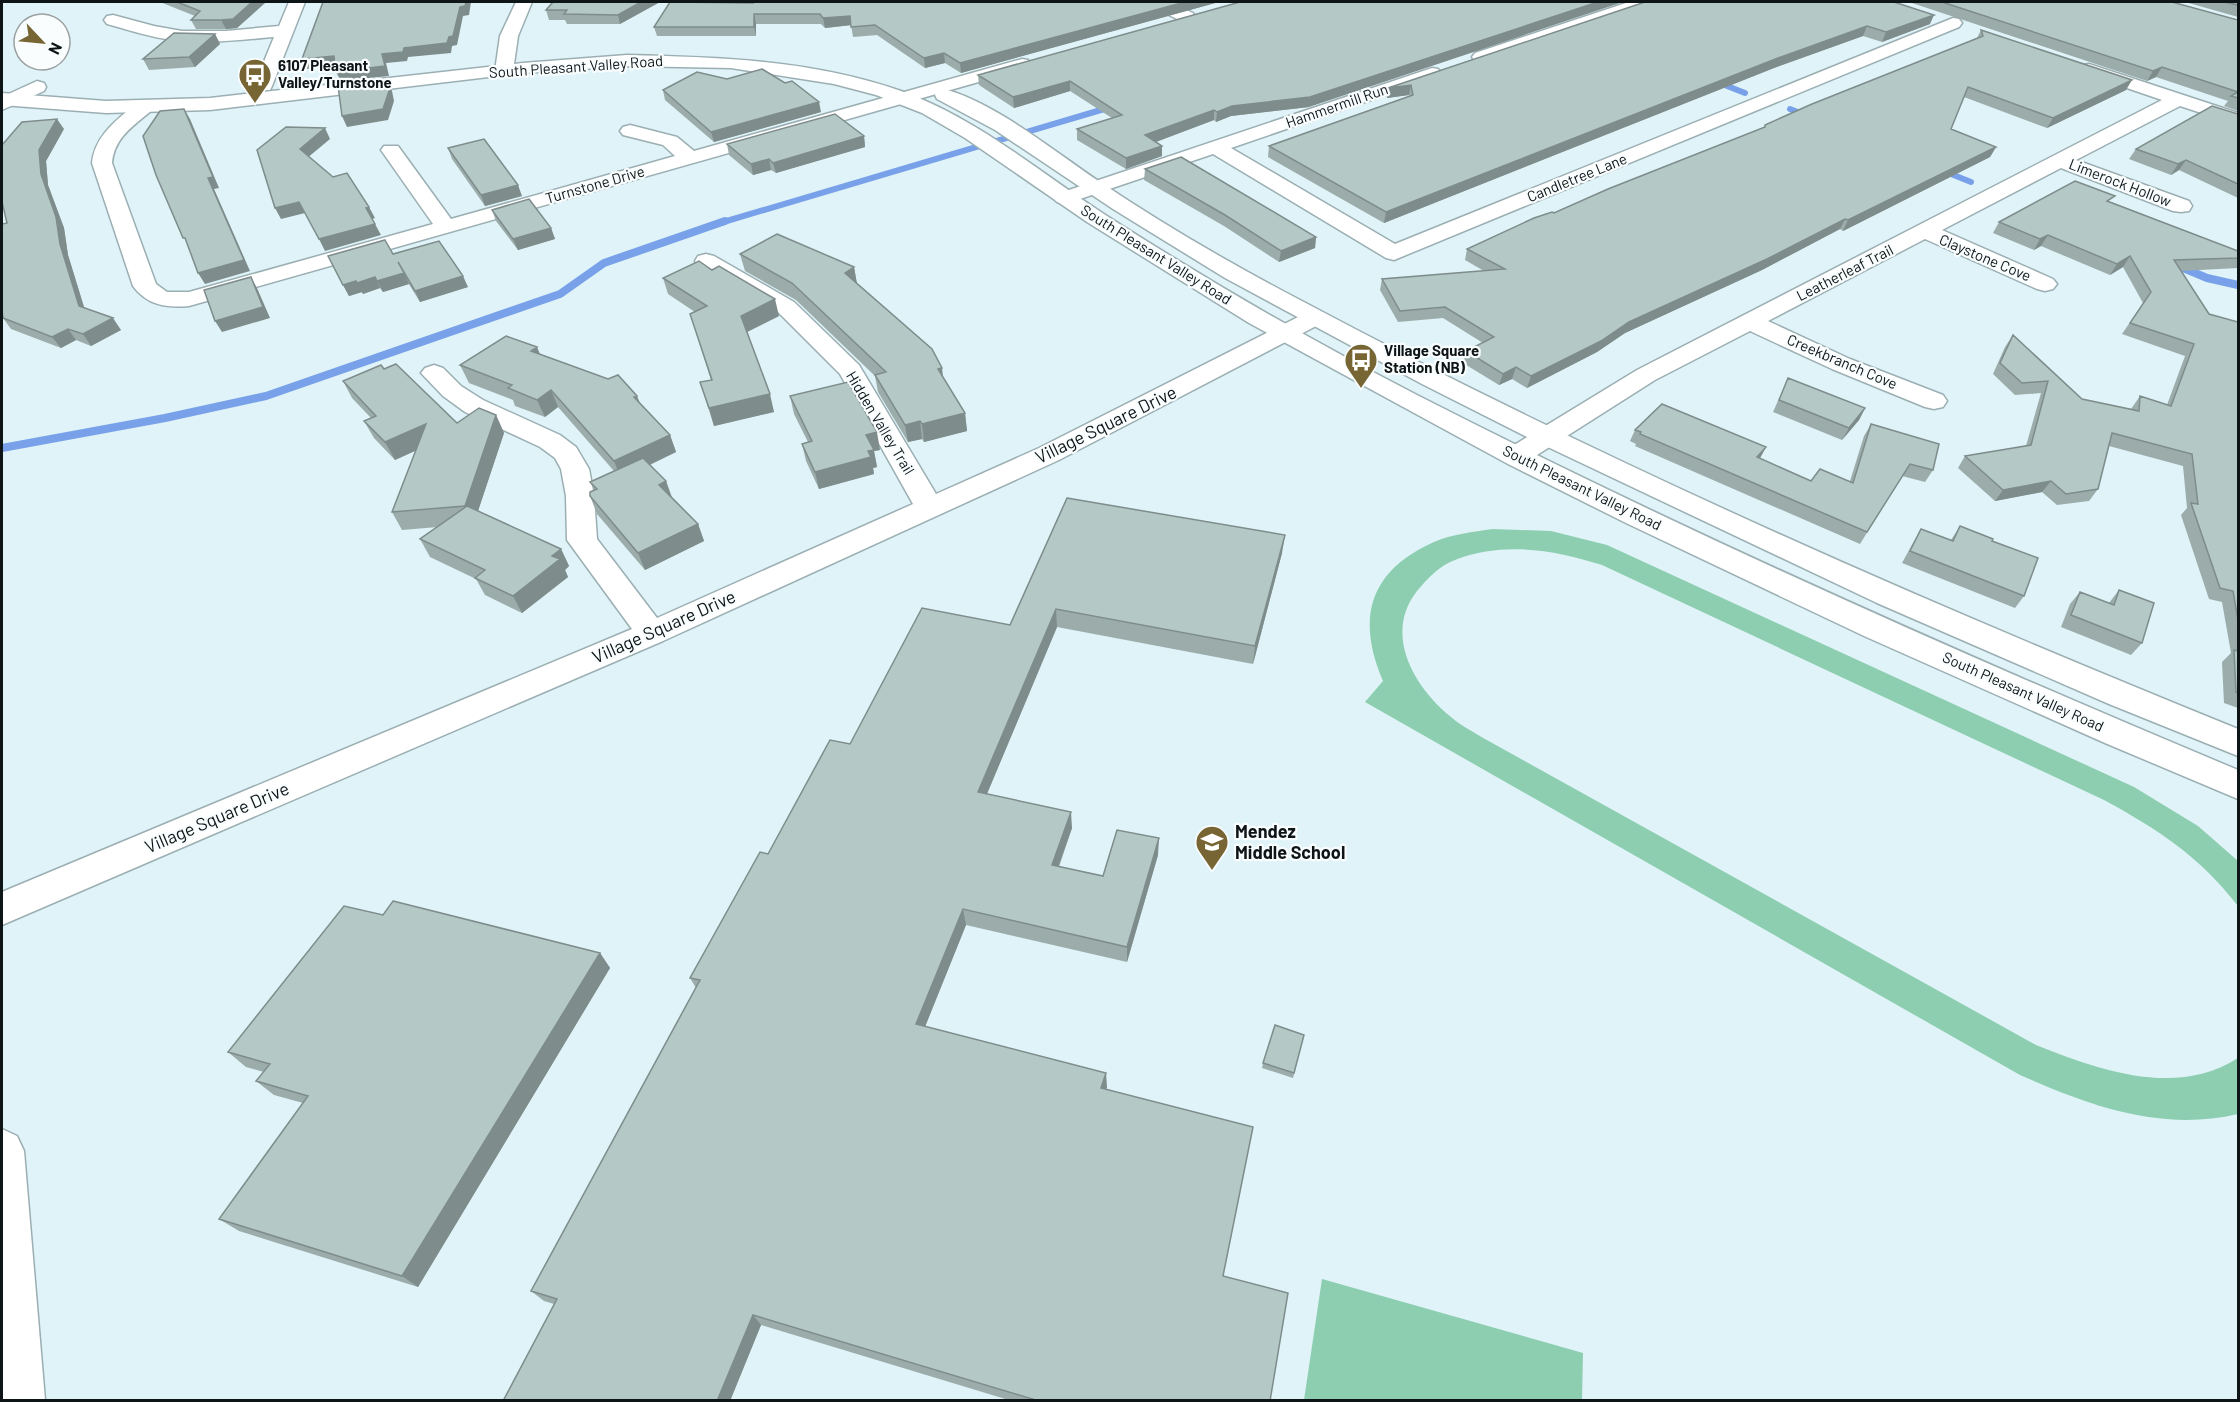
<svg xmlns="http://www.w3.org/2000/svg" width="2240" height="1402" font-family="Barlow,sans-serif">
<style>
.green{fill:#8dceb0}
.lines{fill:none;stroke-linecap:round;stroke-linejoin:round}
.stream-far1{stroke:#78a1e9;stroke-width:6}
.stream{stroke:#78a1e9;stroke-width:8}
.minor-casing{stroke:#9bafb3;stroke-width:3}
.tertiary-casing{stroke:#9bafb3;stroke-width:3}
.secondary-casing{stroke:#9bafb3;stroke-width:3}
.minor{fill:#fff;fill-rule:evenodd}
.tertiary{fill:#fff;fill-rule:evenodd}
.secondary{fill:#fff;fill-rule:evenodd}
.wall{fill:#9bacaa}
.shaded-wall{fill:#7e8c8b}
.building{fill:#b4c8c6;stroke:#7e8c8b;stroke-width:1.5}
.labels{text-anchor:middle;stroke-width:4.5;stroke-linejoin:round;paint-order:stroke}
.far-poi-label{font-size:15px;font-weight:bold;fill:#0e1517;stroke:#f9fdfe;text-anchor:start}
.far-street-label{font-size:15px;fill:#0e1517;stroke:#f9fdfe}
.street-label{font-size:18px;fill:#0e1517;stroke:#f9fdfe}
.poi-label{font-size:18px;font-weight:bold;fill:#0e1517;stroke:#f9fdfe;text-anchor:start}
</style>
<rect width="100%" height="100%" fill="#dff3f8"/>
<path class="green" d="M1493 529 1551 531 1607 545 2134 787 2198 826 2238 861V906C2199 856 2159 830 2104 800L1602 565C1555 550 1503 541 1455 560 1439 566 1428 578 1417 591 1383 634 1414 687 1451 717 1461 726 1474 732 1485 739L2036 1045C2099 1070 2176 1098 2238 1058V1114C2161 1132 2090 1106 2020 1075L1365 702 1383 681C1356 618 1369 571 1434 542 1452 534 1473 532 1493 529Z
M1322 1279 1583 1353 1582 1400H1304Z"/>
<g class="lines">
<path class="stream-far1" d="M1717 82 1745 93
M1790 109 1810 117
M1941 170 1971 182
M720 223 1111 107"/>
<path class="stream" d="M2176 265 2207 278 2238 285
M2 448 165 418 266 396 560 294 604 263 725 221"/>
<defs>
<path id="minor" d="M289 2H305L272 86 270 90H256L254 86 274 37C238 40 202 45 166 39 146 36 126 29 107 24L104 20 107 16 113 15 154 26 182 31H226L279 26Z
M1149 2H1169L1193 13 1195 17 1193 21H1181L1151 6Z
M1629 2H1652L1650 6 1487 61H1475L1472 57 1475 53Z
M1953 18 1959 19 1962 23 1959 27 1394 260 1386 258 1213 154 1071 202 1064 204 1057 202 1053 198 1057 194 1432 68 1438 69 1441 73 1438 77 1231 148 1395 244Z
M1022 59 1028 60 1031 64 1028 68 189 306C166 308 147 305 133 286L92 163C95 135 117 120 137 103H151L154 107 151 111C133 126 114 138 112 163L156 284 167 292H189L433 224 381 150 384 146H398L451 219 675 156 663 145 623 135 620 131 623 127 630 125 677 137 694 151Z
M2089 64 2238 113V125L2180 106 2076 160 2189 201 2192 206 2189 211 2181 212 2173 211 2061 168 1942 230 2053 279 2057 284 2053 289 2045 291 2037 289 1925 239 1768 321 1850 359 1943 395 1947 401 1943 407 1934 409 1925 407 1832 369 1750 331 1655 380 1526 462 1516 464 1506 462 1502 456 1506 450 1637 370 2162 100 2083 73 2080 69 2083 65Z
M706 254 714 256 794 302 859 365 936 494 1039 448 1306 313 1314 311 1322 313 1326 318 1322 323 1059 460 663 641 2 925V892L632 629 567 540 566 496 561 469 555 458 540 447 465 412 443 396 421 373 425 368 434 365 443 368 461 386 483 400 560 435 576 447 589 469 594 496 597 539 657 618 913 504 840 374 778 312 698 266 695 261 698 256Z"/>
<path id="tertiary" d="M516 2H532L518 36 513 71 510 75H498L495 71 500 36Z
M37 81 44 83 46 87 44 91 2 110V97Z
M2 1129 17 1136 24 1151 45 1400H2Z"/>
<path id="secondary" d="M627 55C719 57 813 60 901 91 977 118 1039 172 1107 216 1207 280 1310 340 1417 395 1685 532 1960 654 2238 770V799L2105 743 1864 636 1626 523 1508 464 1249 323 1087 222 965 138 922 113 876 95 834 84 731 68 627 66 523 73 210 110 106 113 2 105V93L106 101 210 98 523 63Z
M944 89C996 103 1055 152 1100 182 1164 225 1231 264 1300 300 1604 462 1919 600 2238 729V756L2109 704 1877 603 1535 441 1422 384 1225 278 1113 209 995 130 937 99 935 95 937 91Z"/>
</defs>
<use href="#minor" class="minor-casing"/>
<use href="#tertiary" class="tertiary-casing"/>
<use href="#secondary" class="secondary-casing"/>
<use href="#minor" class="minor"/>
<use href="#tertiary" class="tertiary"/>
<use href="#secondary" class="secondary"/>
</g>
<path class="wall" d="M160 2H266L237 28 226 29H196L191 20 195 16Z
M660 2 620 24H567L565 20H549L546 10Z
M1219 2 961 73 945 63 925 68 877 35 853 37 851 25 825 28 821 24H756V36H657L654 27 753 3Z
M1240 2 1309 107 1231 116 1216 122 1214 120 1156 142 1162 156 1126 169 1077 140V129L1112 118 1070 91 1014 108 979 85 978 75Z
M1645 2 1930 24 1882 42 1863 36 1774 68 1384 223 1268 157 1269 146 1409 96V95L1387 98 1388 88Z
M1909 2H2172L2238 20V111L2224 106 2228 101 2156 77 2147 81Z
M2185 2H2238V17Z
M1981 30 2126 90 2047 128 1964 97 1951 129 1996 147 1990 157 1843 231 1840 229 1762 270 1625 333 1597 352 1527 388 1512 379 1499 385 1463 363 1466 351 1483 343 1443 318 1398 322 1380 290 1382 279 1484 271 1465 260 1467 249 1764 127 1765 125 1977 38Z
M215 34 220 44 195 67 149 70 143 59Z
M727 79 785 83 821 112 714 142 665 100 663 90Z
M2238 114V198L2179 170 2171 175 2129 159 2136 149Z
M64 129 46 161 48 185 64 228 68 255 84 307 121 330 91 346 76 340 61 348 11 329 3 318 7 223Z
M864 136 865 147 776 173 771 170 753 175 729 155 727 144Z
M448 148 522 196 485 206 452 159Z
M1145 169 1316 237 1315 248 1279 262 1224 226 1144 180Z
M2111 202 2238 251V268L2181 271 2209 314 2238 322V708L2224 703 2222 662 2231 653 2222 602 2209 599 2181 515 2187 508 2183 466 2109 446 2098 489 2089 501 2057 505 2042 492 1995 501 1958 468 1965 456 2026 446 2041 393 2015 395 1993 374 2005 347 2013 335 2082 399 2131 409 2140 396 2167 405 2185 356 2122 334 2143 303 2123 267 2110 275 2041 246 2034 250 1993 233 1999 222Z
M492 210 551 228 555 239 518 250 496 221Z
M393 254 468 287 420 302 407 281 409 284 383 292 380 288 363 294 362 292 349 296 328 256Z
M740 254 854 267 857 284 943 378 965 413 967 431 924 442 922 439 908 442 878 392 875 376 796 300 745 271Z
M663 278 779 316 747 332 774 412 714 426 700 382 711 380 690 314 695 312 668 294Z
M540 354 641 405 670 435 676 452 650 465 666 481 672 497 698 524 704 541 645 570 597 514 590 496 594 490 590 482 614 471 558 407 545 417 515 406 513 400 469 383 460 365Z
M384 369 457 423 496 415 504 433 478 511 561 549 569 566 565 570 568 577 522 613 485 595 476 579 430 557 420 539 438 527 402 530 392 512 416 450 395 460 374 438 364 421 371 418 352 398 343 381Z
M1788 378 1865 408 1859 420 1842 440 1773 412Z
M790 396 880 450 874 451 877 467 873 468 874 474 819 489 806 461 802 444 808 442 794 414Z
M1871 424 1933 470 1925 482 1902 476 1860 544 1635 446 1636 444 1630 441 1635 430 1766 447 1760 458 1811 481H1850L1864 436Z
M1067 498 1282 553 1253 664 1057 627 987 794 1072 828 1059 867 1103 876 1158 855 1127 962 966 925 925 1027 1107 1087 1106 1089 1223 1276 1270 1401H1012L761 1325 730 1401H503L554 1304 544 1301 531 1291 696 988 690 978 768 854 850 744 1010 625Z
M1960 526 1992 541 2024 596 2015 608 1902 563 1914 541 1921 529 1951 540Z
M2119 590 2142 643 2131 655 2061 627 2070 604 2080 592 2109 603Z
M383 915 600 953 610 968 418 1287 239 1231 219 1219 303 1103 274 1095 256 1081 264 1072 246 1067 228 1052Z
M1304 1035 1293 1078 1262 1068 1263 1063Z"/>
<path class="shaded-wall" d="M252 2H266L237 28 226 29 221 20Z
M466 2H471L469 15 463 16 457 45 452 46 451 53 408 57 407 61 386 63 389 76 341 81 336 72 382 54 449 37 460 7Z
M641 2H660L620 24 618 15Z
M1185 2H1219L961 73 960 63Z
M1598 2H1623L1309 107 1231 116 1216 122 1217 112 1232 106Z
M754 14 756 24V36L754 27Z
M1934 15 1930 24 1882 42 1886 32Z
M850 16 852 25 825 28 823 18Z
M1867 26 1863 36 1774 68 1384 223 1386 212 1778 58Z
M215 34 220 44 195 67 189 57Z
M944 53 945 63 925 68 924 58Z
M334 56 339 66 306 69 302 59Z
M2162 67 2156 77 2147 81 2153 71Z
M387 80 392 91 394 101 388 120 347 127 342 116Z
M2132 80 2126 90 2047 128 2053 118Z
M1070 81V91L1014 108 1013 97Z
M1411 85 1409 95 1387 98 1388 88Z
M819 102 821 112 714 142 711 132Z
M184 109 190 119 219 188 214 189 250 271 205 284 198 273 208 178Z
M1214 110V120L1145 146V135Z
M57 119 64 129 46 161 48 185 64 228 68 255 87 317 79 306 60 244 41 174 39 150Z
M325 128 330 139 306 159 300 149Z
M864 136 865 147 776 173 773 163Z
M1162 146V156L1126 169V158Z
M1996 147 1990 157 1843 231 1848 220Z
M769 159 771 170 753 175 751 164Z
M2186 160 2179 170 2171 175 2178 164Z
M518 185 522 196 485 206 481 195Z
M299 202 305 213 281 219 275 208Z
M369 207 375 218 372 219 366 208Z
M1845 219 1840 229 1762 270 1625 333 1597 352 1527 388 1531 376 1629 322Z
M375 224 381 235 325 251 319 239Z
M551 228 555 239 518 250 513 239Z
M2048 235 2041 246 2034 250 2040 239Z
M1316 237 1315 248 1279 262 1281 251Z
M2130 256 2123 267 2110 275 2117 264Z
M854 267 857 284 845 273Z
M404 273 409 284 383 292 377 281Z
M463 276 468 287 420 302 415 291Z
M251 277 257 288 270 318 222 332 215 321Z
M375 277 380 288 363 294 357 283Z
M356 281 362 292 349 296 343 285Z
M775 299 779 316 745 333 741 316Z
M113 318 121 330 91 346 83 334Z
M68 329 76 340 61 348 52 337Z
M537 347 544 364 531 351Z
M1516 367 1512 379 1499 385 1503 374Z
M942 368 944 386 938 369Z
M551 390 558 407 545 417 537 400Z
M770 394 774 412 714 426 709 408Z
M637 396 644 413 634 397Z
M1865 408 1859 420 1842 440 1849 428Z
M965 413 967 431 924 442 922 424Z
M496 415 504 433 474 523 465 506Z
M920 421 922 439 908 442 905 425Z
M426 424 435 442 395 460 385 442Z
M877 432 880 450 874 451 877 467 873 468 874 474 819 489 815 472 866 435Z
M670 435 676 452 621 478 614 461Z
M1766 447 1760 458 1757 457Z
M666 481 672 499 659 485Z
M2051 481 2042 492 1995 501 2003 490Z
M698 524 704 541 645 570 638 553Z
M1285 535 1282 553 1253 664 1255 646Z
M561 549 569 566 565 570 568 577 522 613 513 596 552 556Z
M1056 609 1057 627 981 808 978 792Z
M1071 812 1072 828 1053 881 1052 865Z
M1159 838 1158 855 1127 962V947Z
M963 909 966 925 920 1039 916 1024Z
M600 953 610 968 418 1287 402 1276Z
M1106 1073 1107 1087 1102 1102 1101 1088Z
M753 1315 761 1325 730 1401H717Z"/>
<path class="building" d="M177 2H252L233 19 221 20H191L200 11Z
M323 2H466L465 6 460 7 453 36 449 37 447 43 404 48 403 52 382 54 385 66 336 72 334 56 302 59Z
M553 2H641L618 15 564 14 567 10H546Z
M670 2 753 3 755 2H1185L960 63 944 53 924 58 875 25 851 27 850 16 823 18 820 14H754V27H654Z
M1240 2H1598L1310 97 1232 106 1217 112 1214 110 1145 135 1162 146 1126 158 1077 129 1122 115 1070 81 1013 97 978 75Z
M1645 2H1894L1934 15 1886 32 1867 26 1778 58 1386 212 1269 146 1413 95 1411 85 1388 88Z
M1942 2H2172L2238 20V98L2231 96 2238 92 2162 67 2153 71Z
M2224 2H2238V5Z
M1981 30 2132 80 2053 118 1968 87 1951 129 1996 147 1848 220 1845 219 1767 259 1629 322 1601 341 1531 376 1516 367 1503 374 1466 351 1494 337 1445 307 1400 311 1382 279 1505 269 1467 249 1534 218 1552 212 1554 213 1608 189 1765 127V125L1812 104 1983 36Z
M174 33 215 34 189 57 143 59Z
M762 69 785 83 792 81 819 102 711 132 663 90 697 72 727 79Z
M387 80 389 91 383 109 342 116 338 86Z
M2212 106 2238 114V184L2186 160 2178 164 2136 149Z
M184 109 213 177 208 178 244 260 198 273 185 238H183L156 175 143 136 160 111Z
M835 114 864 136 773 163 769 159 751 164 727 144Z
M57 119 39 150 41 174 56 217 60 244 79 306 113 318 83 334 68 329 52 337 3 318 2 311V224L7 223 2 202V145L22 122Z
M286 127 325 128 300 149 333 177 347 173 369 207 366 208 375 224 319 239 299 202 275 208 257 150Z
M484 139 518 185 481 195 448 148Z
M1181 157 1316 237 1281 251 1225 215 1145 169Z
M2075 181 2115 196 2107 201 2238 251V258L2174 260 2209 314 2238 322V620L2233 591 2220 588 2191 503 2198 504 2192 454 2112 433 2098 489 2066 494 2051 481 2003 490 1965 456 2031 445 2048 381 2022 383 2000 363 2013 335 2082 399 2139 411 2140 396 2171 406 2194 344 2130 323 2151 292 2130 256 2117 264 2048 235 2040 239 1999 222Z
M529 199 551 228 513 239 492 210Z
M777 234 854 267 845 273 932 349 942 368 938 369 965 413 922 424 920 421 905 425 875 375 886 372 792 283 740 254Z
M385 240 393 254 439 241 463 276 415 291 398 262 404 273 377 281 375 277 357 283 356 281 343 285 328 256Z
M699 261 712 270 719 266 775 299 741 316 770 394 709 408 700 382 712 380 690 314 707 306 663 278Z
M251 277 263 307 215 321 204 290Z
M506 336 537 347 531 351 608 379 618 375 637 396 634 397 670 435 614 461 551 390 537 400 508 388 512 385 460 365Z
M396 364 457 423 479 408 496 415 465 506 392 512 426 424 385 442 364 421 376 416 343 381 381 365 384 369Z
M1788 378 1865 408 1849 428 1779 400Z
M848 382 877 432 866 435 874 450 868 451 871 457 815 472 802 444 812 441 790 396Z
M1662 404 1766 447 1757 457 1811 481 1820 469 1853 483 1871 424 1939 444 1933 470 1910 464 1867 532 1640 434 1641 432 1635 430Z
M643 458 666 481 659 485 698 524 638 553 590 496V492L597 489 590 482Z
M1067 498 1285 535 1255 646 1056 609 978 792 1071 812 1052 865 1103 876 1117 830 1159 838 1127 947 963 909 916 1024 1106 1073 1101 1088 1253 1127 1223 1276 1288 1293 1270 1401H1039L753 1315 717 1401H503L557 1299 531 1291 700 980 690 978 760 852 768 854 830 740 850 744 922 608 1010 625Z
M467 506 561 549 552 556 560 559 513 596 475 578 485 570 420 539Z
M1960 526 1993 539 1992 541 2038 558 2024 596 1910 551 1921 529 1953 541Z
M2119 590 2154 603 2142 643 2071 615 2080 592 2114 605Z
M2234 650 2238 651V693L2236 692Z
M393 901 600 953 402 1276 219 1219 308 1096 256 1081 270 1064 228 1052 344 906 383 915Z
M1275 1025 1304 1035 1294 1073 1263 1063Z"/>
<defs>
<symbol id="bus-pin" viewBox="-11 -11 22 30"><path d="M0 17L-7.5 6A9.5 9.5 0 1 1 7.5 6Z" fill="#776634" stroke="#f9fdfe"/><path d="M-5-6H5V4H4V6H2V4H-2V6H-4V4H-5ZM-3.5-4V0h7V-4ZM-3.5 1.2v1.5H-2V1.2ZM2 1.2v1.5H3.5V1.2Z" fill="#fff"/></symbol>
<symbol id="school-pin" viewBox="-11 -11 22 30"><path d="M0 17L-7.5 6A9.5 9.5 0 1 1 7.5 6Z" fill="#776634" stroke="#f9fdfe"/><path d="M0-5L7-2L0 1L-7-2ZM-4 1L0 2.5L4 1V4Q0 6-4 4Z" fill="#fff"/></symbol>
</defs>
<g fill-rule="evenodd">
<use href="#bus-pin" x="236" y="56" width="38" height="52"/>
<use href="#bus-pin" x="1342" y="341" width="38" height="52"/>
<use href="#school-pin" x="1193" y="823" width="38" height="52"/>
</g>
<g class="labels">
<g class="far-poi-label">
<text x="278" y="71">6107 Pleasant<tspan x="278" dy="17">Valley/Turnstone</tspan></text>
<text x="1384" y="356">Village Square<tspan x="1384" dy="17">Station (NB)</tspan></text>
</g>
<g class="far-street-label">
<text transform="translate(576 67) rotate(-4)" y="5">South Pleasant Valley Road</text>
<text transform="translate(1337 106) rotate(-19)" y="5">Hammermill Run</text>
<text transform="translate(1577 178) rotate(-22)" y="5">Candletree Lane</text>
<text transform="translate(2120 183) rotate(21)" y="5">Limerock Hollow</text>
<text transform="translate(595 185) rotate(-16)" y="5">Turnstone Drive</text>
<text transform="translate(1156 255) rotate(32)" y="5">South Pleasant Valley Road</text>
<text transform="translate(1985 258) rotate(23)" y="5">Claystone Cove</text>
<text transform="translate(1845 273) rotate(-27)" y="5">Leatherleaf Trail</text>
<text transform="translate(1842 362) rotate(23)" y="5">Creekbranch Cove</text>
<text transform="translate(880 423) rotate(59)" y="5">Hidden Valley Trail</text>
<text transform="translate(1582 488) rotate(26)" y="5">South Pleasant Valley Road</text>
<text transform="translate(2023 692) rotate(24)" y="5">South Pleasant Valley Road</text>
</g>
<g class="street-label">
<text transform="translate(1106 425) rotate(-26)" y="6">Village Square Drive</text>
<text transform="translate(664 627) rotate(-24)" y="6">Village Square Drive</text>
<text transform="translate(217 818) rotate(-23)" y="6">Village Square Drive</text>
</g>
<g class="poi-label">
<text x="1235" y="838">Mendez<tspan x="1235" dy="21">Middle School</tspan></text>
</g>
</g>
<rect width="2240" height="1402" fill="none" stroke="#0e1517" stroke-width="6"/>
<g transform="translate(42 42) rotate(116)"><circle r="28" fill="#f9fdfe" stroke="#9ba0a2" stroke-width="1.5"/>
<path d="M0-4.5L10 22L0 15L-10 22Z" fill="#776634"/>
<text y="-9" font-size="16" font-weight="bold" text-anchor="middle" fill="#0e1517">N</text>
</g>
</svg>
